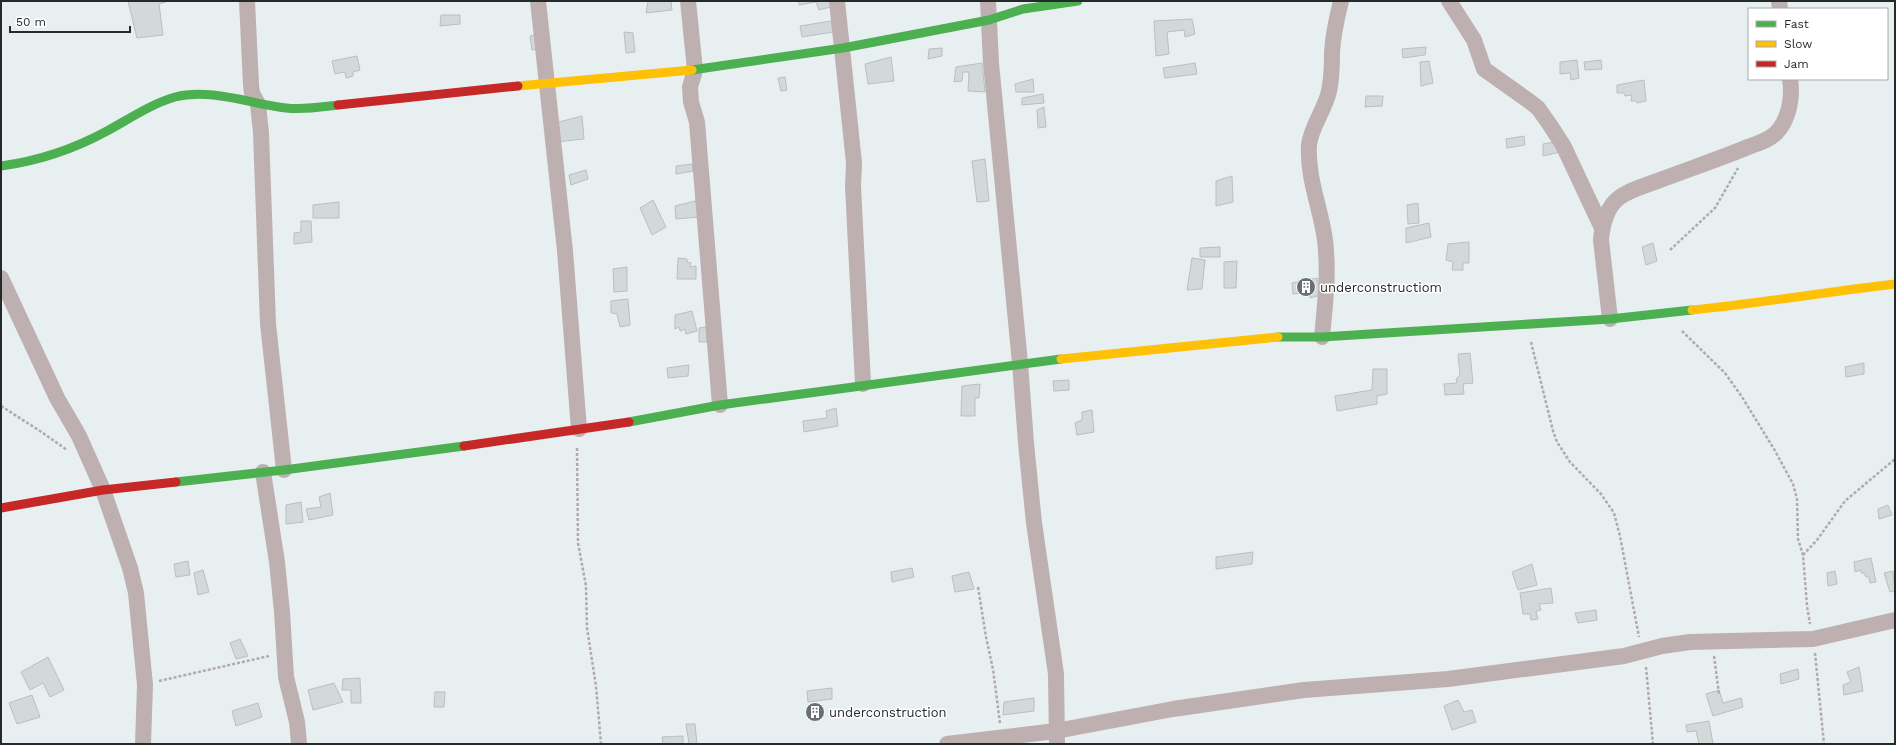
<svg xmlns="http://www.w3.org/2000/svg" width="1896" height="745" font-family="'Work Sans',sans-serif">
<style>
.building{fill:#d3d8d9;stroke:#babfc1}
.lines{fill:none;stroke-linecap:round;stroke-linejoin:round}
.path{stroke:#b2a9aa;stroke-width:2.5;stroke-dasharray:3 2;stroke-linecap:butt}
.street{stroke:#beb0b1;stroke-width:16}
.fast{stroke:#4caf50;stroke-width:9}
.slow{stroke:#ffc107;stroke-width:9}
.jam{stroke:#c62828;stroke-width:9}
.labels{text-anchor:middle;stroke-width:3;stroke-linejoin:round;paint-order:stroke}
.poi-label{font-size:13px;fill:#24292a;stroke:#fff;text-anchor:start}
</style>
<rect width="100%" height="100%" fill="#e8eff1"/>
<path class="building" d="M128 1H168L159 4 163 35 137 38Z
M648 1H671L672 10 646 13Z
M799 1H833L834 6 819 10 816 2 799 5Z
M441 15H460V24L440 26Z
M1192 19 1195 34 1185 37 1184 30 1167 32 1169 54 1156 56 1154 21Z
M831 21 833 32 802 37 800 26Z
M624 32 633 33 635 52 626 53Z
M539 34 542 48 532 50 530 36Z
M1426 47 1425 55 1403 58 1402 49Z
M942 48V56L928 59 929 49Z
M357 56 360 70 353 72V76L346 78 345 72 335 74 332 61Z
M891 57 894 81 868 84 865 64Z
M1577 60 1579 78 1571 80 1570 73 1560 74V62Z
M1601 60 1602 69 1585 70 1584 62Z
M1429 61 1433 83 1421 86 1420 62Z
M982 63 985 92 968 91 969 72H963L962 81 954 82 956 67Z
M1195 63 1197 74 1165 78 1163 68Z
M785 77 787 90 781 91 778 78Z
M1033 79 1034 92H1016L1015 84Z
M1644 80 1646 101 1637 103 1636 101H1631L1632 95 1625 96 1624 93H1617V85Z
M1043 94 1044 103 1022 105V98Z
M1366 96H1383L1382 106 1365 107Z
M1044 107 1046 127 1038 128 1037 110Z
M582 116 584 139 556 142 555 123Z
M1524 136 1525 145 1507 148 1506 139Z
M1559 141 1560 152 1543 156V144Z
M985 159 989 201 977 202 972 161Z
M692 164 693 171 676 174V166Z
M586 170 588 179 571 185 569 175Z
M1232 176 1233 202 1216 206V181Z
M653 200 666 227 652 235 640 208Z
M699 200V217L676 219 675 206Z
M339 202V218H313V205Z
M1418 203 1419 223 1408 224 1407 205Z
M301 221H311L312 242 294 244V233L301 232Z
M1429 223 1431 237 1406 243V228Z
M1469 242V263H1463V270H1452L1453 262 1446 260 1448 244Z
M1653 243 1657 261 1646 265 1642 247Z
M1220 247V257H1200V248Z
M678 258 687 259V262L691 263 690 267 696 266V279H677Z
M1192 258 1205 260 1202 289 1187 290Z
M1237 261 1236 288H1224V262Z
M627 267V291L614 292 613 269Z
M1317 278 1320 295 1310 298 1309 292 1293 294 1292 283Z
M628 299 630 325 620 327 617 314 611 313V301Z
M692 311 697 331 686 334 685 329 680 331 679 327 675 329V315Z
M706 327 707 342H699V328Z
M1470 353 1473 383 1463 384 1464 394 1445 395 1444 384 1457 383 1456 379 1460 375 1458 354Z
M1864 363V374L1846 377 1845 367Z
M689 365 688 376 668 378 667 368Z
M1373 369H1387V394L1377 396V404L1337 411 1335 396 1372 390Z
M1069 380V390L1054 391 1053 381Z
M980 384 979 398H975V416H961L962 386Z
M836 408 838 426 804 432 803 421 827 418 826 411Z
M1092 410 1094 432 1077 435 1075 423 1082 420V412Z
M330 493 333 515 309 520 306 509 321 507 319 497Z
M301 502 303 522 286 524V505Z
M1888 505 1892 515 1879 519 1878 509Z
M1253 552 1252 564 1216 569V557Z
M1871 558 1876 582 1870 583 1869 577H1866L1864 573H1861V570L1855 572 1854 562Z
M188 561 190 575 176 577 174 564Z
M1532 564 1537 585 1518 590 1512 572Z
M912 568 914 577 892 582 891 572Z
M203 570 209 592 198 595 194 573Z
M1835 571 1837 584 1828 586 1827 573Z
M1893 571 1895 591 1890 592 1884 573Z
M969 572 974 589 955 592 952 576Z
M1551 588 1553 603 1539 604 1541 610 1536 611 1538 619 1531 620 1530 614H1523L1520 593Z
M1596 610 1597 620 1578 623 1575 613Z
M240 639 248 656 236 659 230 643Z
M48 657 64 690 50 697 43 683 30 690 21 672Z
M1859 667 1863 691 1844 695 1843 685 1851 682 1847 672Z
M1798 669 1799 679 1781 684 1780 674Z
M360 678 361 703H351V690H342L343 679Z
M334 683 343 702 313 710 308 690Z
M832 688V699L808 702 807 691Z
M1719 690 1723 703 1741 698 1743 707 1713 716 1706 694Z
M435 692H445L444 707H434Z
M32 695 40 717 17 724 9 703Z
M1034 698V711L1003 715 1004 702Z
M1458 700 1464 712 1472 710 1476 722 1452 730 1444 706Z
M258 703 262 717 236 726 232 711Z
M817 703 820 720 813 722 809 705Z
M1709 721 1713 744H1699L1696 731 1687 732 1686 725Z
M686 724H695L697 744H689Z
M683 736V744H663L662 737Z"/>
<g class="lines">
<path class="path" d="M1670 250 1715 208 1738 168
M1682 331 1725 373 1742 397 1774 449 1793 484 1797 499 1798 539 1803 555 1807 606 1810 624
M1531 342 1553 431 1557 442 1570 462 1601 494 1614 513 1620 536 1639 637
M1 406 40 431 67 450
M577 448 578 543 586 586 587 628 596 686 601 744
M1803 555 1817 540 1845 501 1895 459
M978 587 986 637 993 669 1000 723
M1815 653 1824 744
M1714 656 1719 694
M1646 667 1653 744
M159 681 269 656"/>
<path class="street" d="M247 1 251 85 252 93 258 104 261 133 268 324 284 470
M538 1 565 251 579 429
M688 1 695 70 690 87 691 102 697 122 720 405
M837 1 854 163 853 186 863 384
M988 1 991 63 1020 363 1026 443 1034 523 1056 674 1057 744
M1449 1 1474 40 1484 69 1529 101 1538 108 1550 125 1563 145 1602 228
M1779 1 1780 9
M1 278 57 398 79 436 103 490 130 568 136 593 145 685 143 744
M1610 319 1601 240C1602 225 1607 206 1620 197 1631 189 1647 185 1660 180 1689 169 1719 159 1748 147 1758 143 1768 141 1776 133 1789 120 1793 97 1790 79
M1322 337C1325 305 1329 273 1325 240 1321 209 1307 178 1309 145 1311 126 1325 110 1329 91 1332 78 1332 65 1332 52 1333 35 1337 17 1341 1
M263 472 277 562 282 612 286 677 297 722 299 744
M947 744 1056 731 1173 709 1304 690 1448 679 1624 656 1662 646 1690 642 1813 639 1895 620"/>
<path class="fast" d="M692 70 843 48 989 20 1023 9 1078 1
M1 166C38 161 74 149 107 131 129 119 151 104 175 97 211 88 251 104 286 108 304 110 321 107 338 105
M1278 337H1322L1610 319 1692 310
M629 422 720 405 1061 359
M176 482 284 470 464 446"/>
<path class="slow" d="M518 86 692 70
M1692 310C1760 303 1827 292 1895 284
M1061 359 1278 337"/>
<path class="jam" d="M338 105 518 86
M464 446 629 422
M1 508 103 490 176 482"/>
</g>
<defs>
<symbol id="building-disc" viewBox="-11 -11 22 22"><circle r="9.5" fill="#696e70" stroke="#fff"/><path d="M-4-6H4V6H1V3H-1V6H-4ZM-2.5-4.3h1.7v1.8h-1.7ZM.8-4.3h1.7v1.8H.8ZM-2.5-1h1.7V.8h-1.7ZM.8-1h1.7V.8H.8Z" fill="#fff"/></symbol>
</defs>
<g fill-rule="evenodd">
<use href="#building-disc" x="1295" y="276" width="22" height="22"/>
<use href="#building-disc" x="804" y="701" width="22" height="22"/>
</g>
<g class="labels">
<g class="poi-label">
<text x="1320" y="292">underconstructiom</text>
<text x="829" y="717">underconstruction</text>
</g>
</g>
<rect width="1896" height="745" fill="none" stroke="#24292a" stroke-width="4"/>
<rect x="1748" y="8" width="140" height="72" fill="#ffffff" stroke="#a7a9aa"/>
<rect x="1756" y="21" width="20" height="6" fill="#4caf50" stroke="#a7a9aa"/>
<text x="1784" y="28" font-size="12" fill="#24292a">Fast</text>
<rect x="1756" y="41" width="20" height="6" fill="#ffc107" stroke="#a7a9aa"/>
<text x="1784" y="48" font-size="12" fill="#24292a">Slow</text>
<rect x="1756" y="61" width="20" height="6" fill="#c62828" stroke="#a7a9aa"/>
<text x="1784" y="68" font-size="12" fill="#24292a">Jam</text>
<path d="M10 26v6h120v-6" fill="none" stroke="#24292a" stroke-width="2"/>
<text x="16" y="26" font-size="12" fill="#24292a" stroke="#ffffff" stroke-width="3" paint-order="stroke">50 m</text>
</svg>
